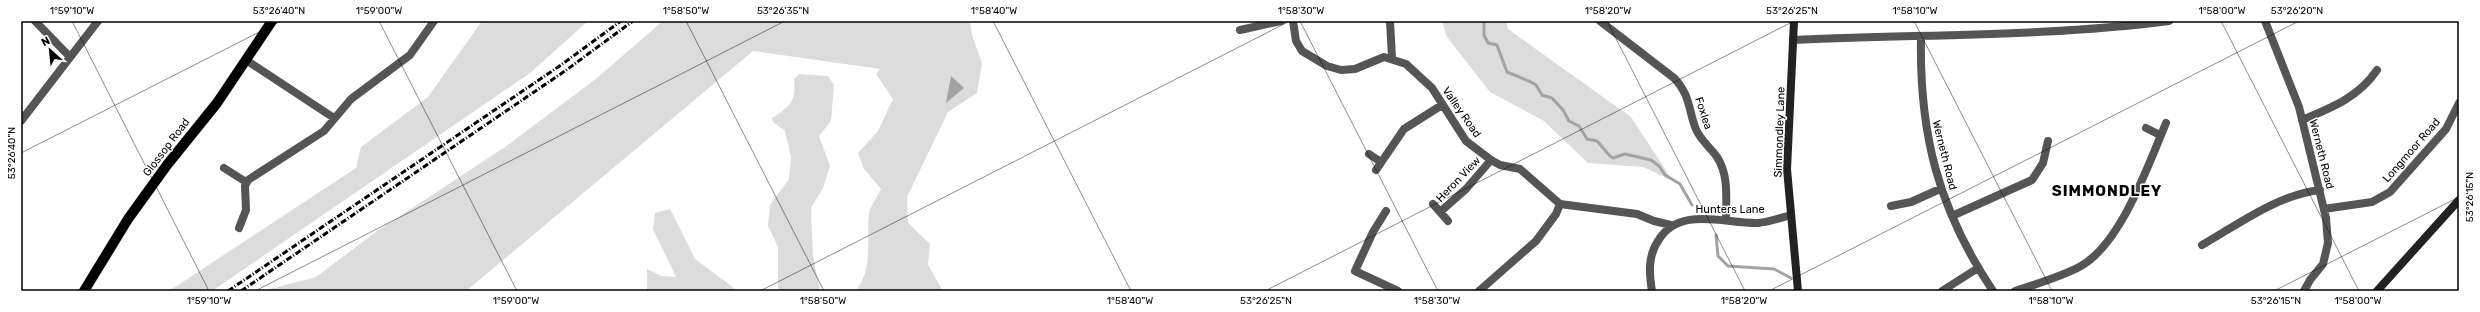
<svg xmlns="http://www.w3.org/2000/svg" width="2480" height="312" font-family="Rubik,sans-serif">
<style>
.green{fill:#dcdcdc}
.water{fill:#a3a3a3}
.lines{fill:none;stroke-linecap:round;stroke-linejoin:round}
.stream{stroke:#a3a3a3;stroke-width:3}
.primary-casing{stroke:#dbdbdb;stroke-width:11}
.street{stroke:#555;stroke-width:8}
.secondary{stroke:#222;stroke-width:8}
.primary{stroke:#000;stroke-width:10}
.rail{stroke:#000;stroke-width:3;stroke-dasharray:6 2 1 2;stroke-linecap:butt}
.ticks{fill:none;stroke:#000;stroke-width:1;stroke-opacity:0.45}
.labels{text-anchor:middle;stroke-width:3;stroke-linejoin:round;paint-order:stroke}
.street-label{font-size:11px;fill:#000;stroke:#fff}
.district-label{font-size:15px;font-weight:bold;letter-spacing:1px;fill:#000;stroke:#fff}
.neatline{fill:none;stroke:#000;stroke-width:1.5}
.ticks-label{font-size:10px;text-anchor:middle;fill:#000}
</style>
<rect width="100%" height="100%" fill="#fff"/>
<path class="green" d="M482 21H588L530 73 212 291H169L356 168 361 147 428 97Z
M663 21H970L972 35 982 63 977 93 948 112 907 197 908 223 930 244 928 265 943 291H855C874 271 866 239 869 214 870 206 878 196 881 189L864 169 858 153 878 131 893 99 876 74 880 69 753 51 466 291H262L316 277 376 232 505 147 597 78Z
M1442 21H1506L1508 29 1631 117 1673 181 1643 167 1588 163 1544 121 1490 92 1447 37Z
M799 74 828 76 834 85 831 121 819 136 830 166 823 188 811 208 813 256 820 291H778V247L768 226 770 205 789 179 791 157 785 131 773 122 772 118C791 106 796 101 794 79Z
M670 209 695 259 738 291H647V269L662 276 676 277 653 229 655 213Z"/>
<path class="water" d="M951 76 964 88 946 103Z"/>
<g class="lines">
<path class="stream" d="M1484 21V35L1488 43 1497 45 1507 72 1531 82 1536 85 1542 95 1552 98 1563 110 1569 121 1579 126 1587 139 1597 141 1610 156 1613 158 1625 154 1651 160 1659 166 1665 175 1680 184 1692 205
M1716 235 1718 256 1728 266 1774 269 1791 278"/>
<defs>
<path id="primary" d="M84 291 128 219 167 165 217 103 272 21"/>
</defs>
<use href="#primary" class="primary-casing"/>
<path class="street" d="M35 21 70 57
M1293 21 1296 41 1302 51 1327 66 1341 70 1355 69 1384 57 1406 64 1432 88 1466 141 1491 160 1500 165 1520 169 1560 204 1637 214 1654 221 1671 225
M1390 21 1392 58
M1600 21 1674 78C1690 95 1688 107 1695 127 1699 139 1710 147 1717 157 1729 175 1726 199 1726 220
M2265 21 2299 107 2326 218 2328 243 2323 264 2310 280 2304 291
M1240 30 1281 21
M1921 36C1919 133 1938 209 1993 291
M1793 40C1918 34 2045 37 2169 21
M246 60 334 118
M2302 120C2331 108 2359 97 2377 70
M21 121 98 21
M2146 128 2160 135
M1369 154 1381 162
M224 168 246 182
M1376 170 1404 129 1442 105
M1433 204 1448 221
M1891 206 1911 202 1940 189
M2324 209 2372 202 2390 192 2446 129 2459 103
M1386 211 1373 232 1355 271 1398 291
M1440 212 1466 189 1491 160
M1952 216 2032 180 2043 163 2048 141
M239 228 246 210 245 186 248 180 324 131 351 99 410 55 434 21
M2202 245C2239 224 2277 195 2320 190
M1479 291 1536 241 1556 214 1560 204
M1652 291C1649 273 1648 256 1658 241 1679 205 1725 224 1758 223 1769 222 1780 218 1791 215
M1942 291 1978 268
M2015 291C2034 285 2065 275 2081 266 2121 243 2148 166 2166 123"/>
<path class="secondary" d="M1794 21 1787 169 1798 291
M2377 291 2459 200"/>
<use href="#primary" class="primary"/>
<path class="rail" d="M228 291 561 65 621 21
M241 291 565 71 633 21"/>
</g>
<path class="ticks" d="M72 21 209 291M379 21 517 291M686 21 824 291M993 21 1131 291M1300 21 1438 291M1607 21 1745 291M1914 21 2052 291M2221 21 2359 291M21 153 281 21M255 291 785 21M760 291 1290 21M1265 291 1794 21M1769 291 2299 21M2274 291 2459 197"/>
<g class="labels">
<g class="street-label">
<text transform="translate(1462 112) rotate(55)" y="4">Valley Road</text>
<text transform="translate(1704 113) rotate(72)" y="4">Foxlea</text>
<text transform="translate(1779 132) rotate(-88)" y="4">Simmondley Lane</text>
<text transform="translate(166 147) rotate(-53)" y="4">Glossop Road</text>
<text transform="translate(2411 150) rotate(-49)" y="4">Longmoor Road</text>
<text transform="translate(2322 154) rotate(76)" y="4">Werneth Road</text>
<text transform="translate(1945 155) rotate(76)" y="4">Werneth Road</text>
<text transform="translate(1458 179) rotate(-46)" y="4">Heron View</text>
<text x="1730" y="213">Hunters Lane</text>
</g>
<g class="district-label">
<text x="2107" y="196">SIMMONDLEY</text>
</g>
</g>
<rect width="2480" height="312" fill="none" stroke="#ffffff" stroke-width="44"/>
<g transform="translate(50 50) rotate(333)" stroke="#ffffff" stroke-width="3" paint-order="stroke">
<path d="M0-3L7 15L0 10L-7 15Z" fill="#000000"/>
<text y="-6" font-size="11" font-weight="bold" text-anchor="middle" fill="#000000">N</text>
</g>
<rect x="22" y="22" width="2436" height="268" class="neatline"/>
<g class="ticks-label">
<text x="72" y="14">1°59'10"W</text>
<text x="279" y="14">53°26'40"N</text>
<text x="379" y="14">1°59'00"W</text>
<text x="686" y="14">1°58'50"W</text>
<text x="783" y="14">53°26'35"N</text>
<text x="994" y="14">1°58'40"W</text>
<text x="1301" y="14">1°58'30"W</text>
<text x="1608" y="14">1°58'20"W</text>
<text x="1792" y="14">53°26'25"N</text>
<text x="1915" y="14">1°58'10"W</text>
<text x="2222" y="14">1°58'00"W</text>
<text x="2297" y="14">53°26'20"N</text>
<text transform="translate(11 153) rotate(-90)" y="4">53°26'40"N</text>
<text transform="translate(2469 197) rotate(-90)" y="4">53°26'15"N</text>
<text x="209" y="304">1°59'10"W</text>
<text x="516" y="304">1°59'00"W</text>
<text x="823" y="304">1°58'50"W</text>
<text x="1130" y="304">1°58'40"W</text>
<text x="1266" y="304">53°26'25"N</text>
<text x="1437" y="304">1°58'30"W</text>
<text x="1744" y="304">1°58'20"W</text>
<text x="2051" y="304">1°58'10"W</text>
<text x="2276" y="304">53°26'15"N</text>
<text x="2358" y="304">1°58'00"W</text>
</g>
</svg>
